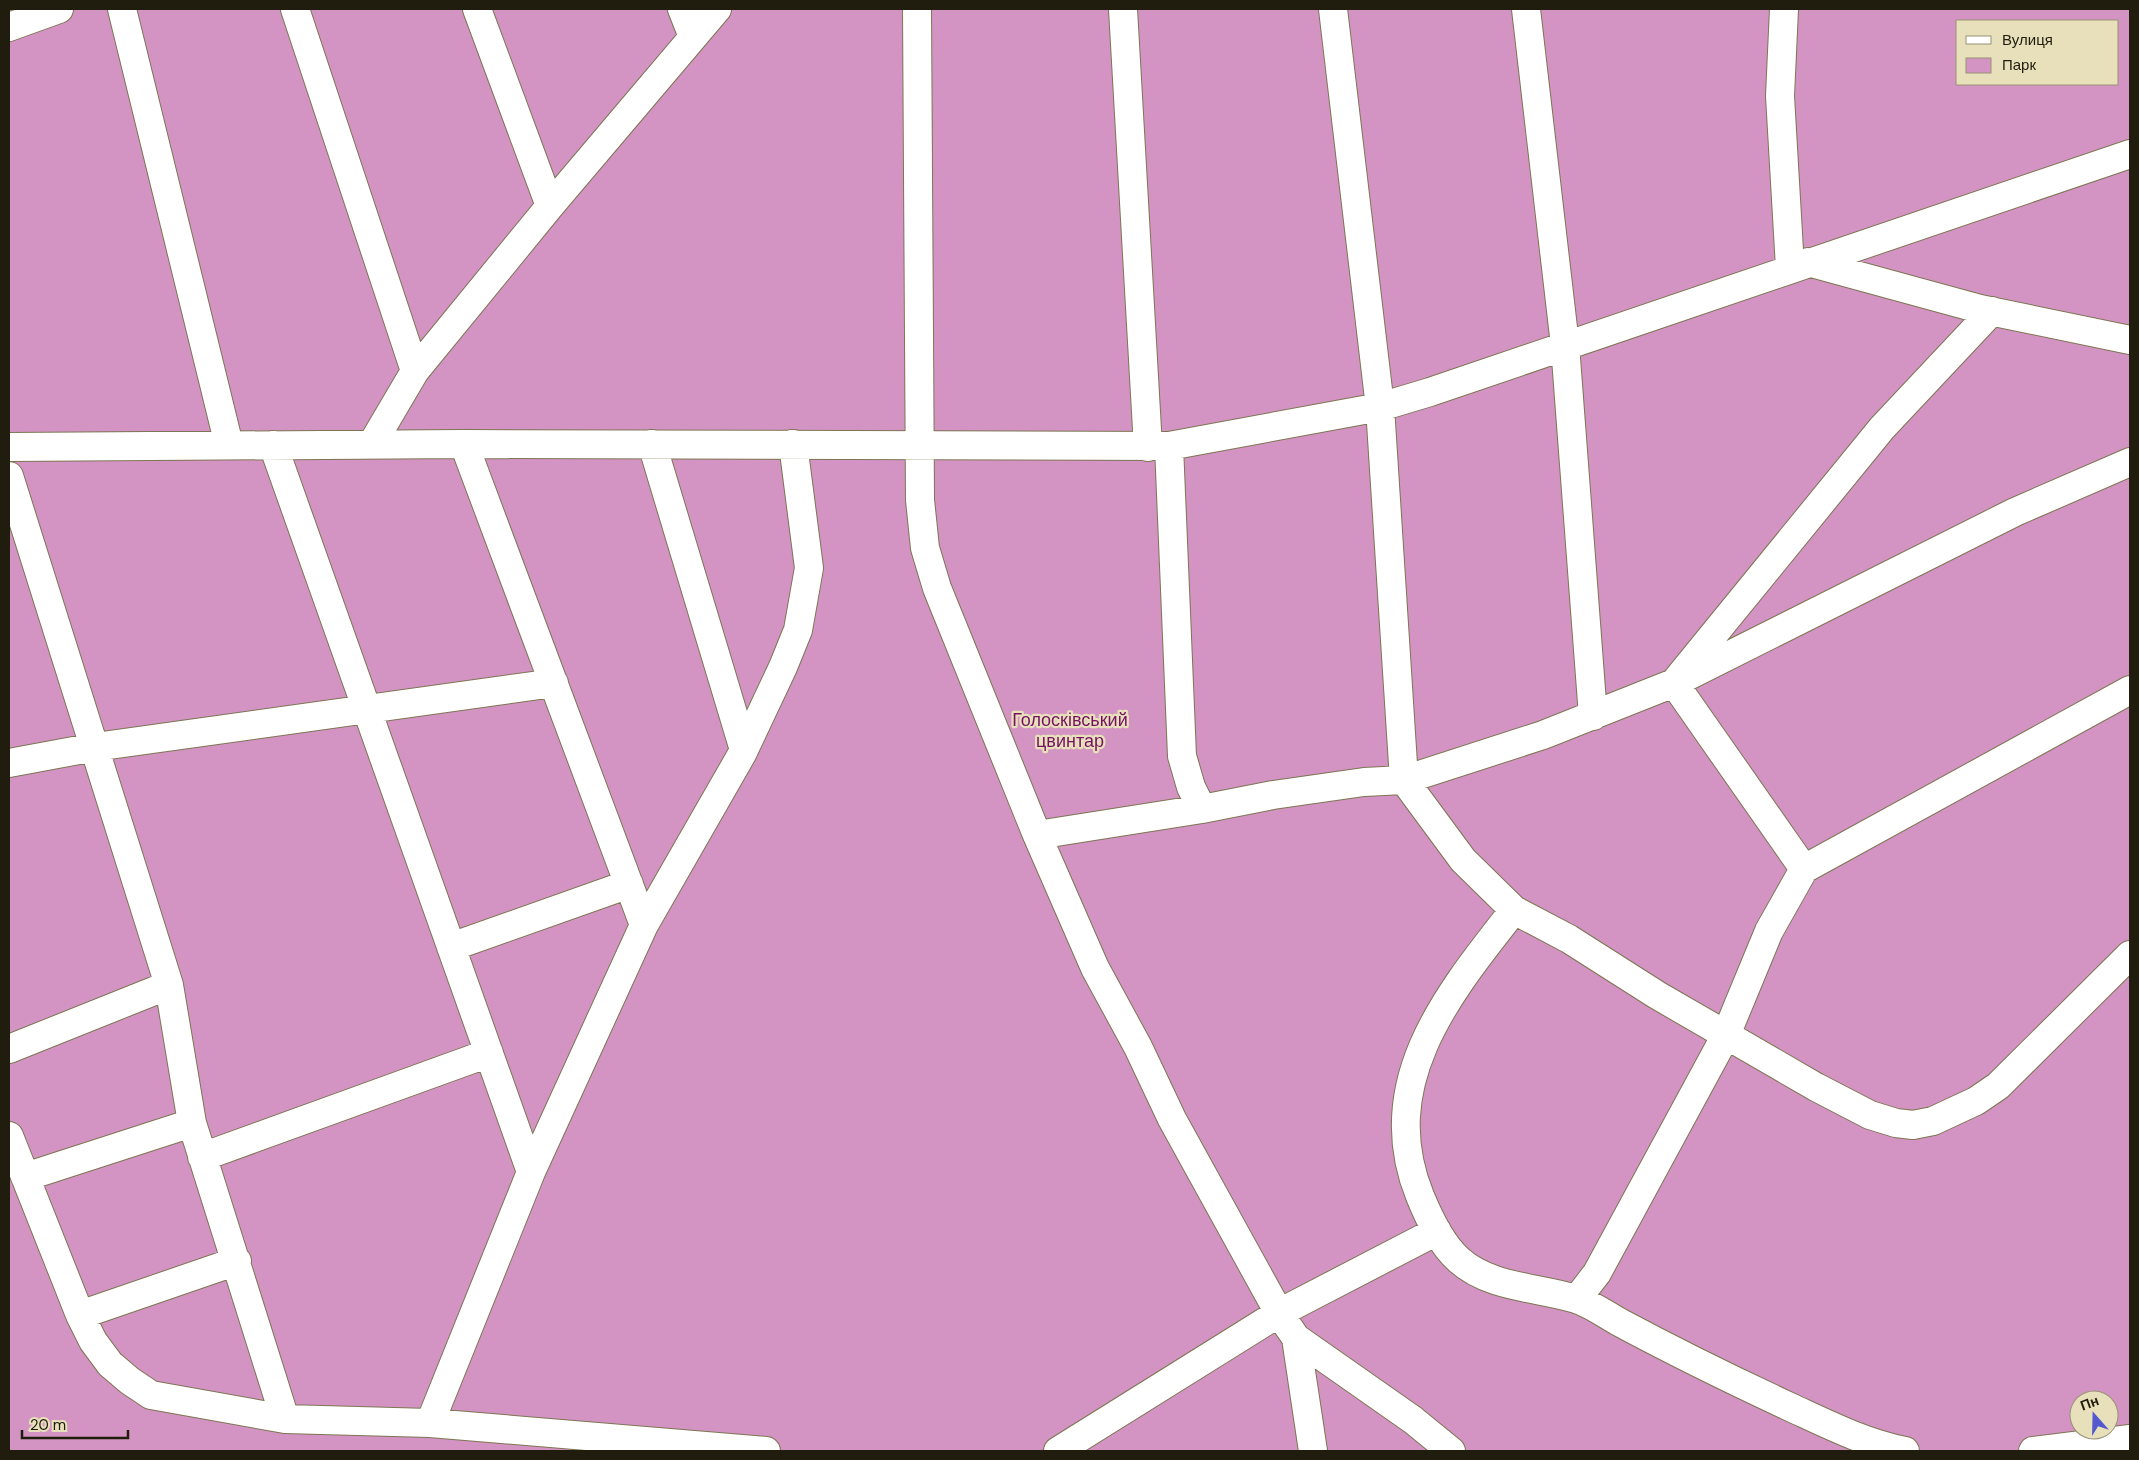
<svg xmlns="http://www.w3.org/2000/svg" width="2139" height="1460" font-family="'DM Sans',sans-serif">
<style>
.green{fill:#d494c3;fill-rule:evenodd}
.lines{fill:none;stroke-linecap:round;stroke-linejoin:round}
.minor-casing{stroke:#7d7553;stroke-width:30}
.minor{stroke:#fff;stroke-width:28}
.labels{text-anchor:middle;stroke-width:4.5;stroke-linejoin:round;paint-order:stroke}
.park-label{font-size:18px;fill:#761165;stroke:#e8e0ba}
</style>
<rect width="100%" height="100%" fill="#dbd3ad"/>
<path class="green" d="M9 9H2130V1451H9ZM1958 21H2118V84H1958ZM2079 1400H2109V1430H2079Z"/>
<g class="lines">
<defs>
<path id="minor" d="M122 9 229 445
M295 9 415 371
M477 9 550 206
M682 9 693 37
M917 9 920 500 925 548 937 588 1037 835 1095 968 1138 1047 1172 1119 1279 1313 1296 1338 1413 1420 1451 1451
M1123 9 1148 447
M1333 9 1380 407 1404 780 1463 860 1514 910 1569 939 1657 995 1816 1087 1870 1115 1896 1123 1913 1125 1933 1121 1976 1101 1998 1086 2130 955
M1526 9 1565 345 1593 716
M1784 9 1780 96 1790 268
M9 27 59 9
M1808 262 1980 309 2130 340
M372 444 415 371 550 206 717 9
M464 444 644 925
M652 444 744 750
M273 445 531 1172
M1169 446 1182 756 1191 787 1202 809
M9 447 464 444 1169 446 1380 407 1430 392 2130 154
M9 476 169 985 192 1123 285 1419
M9 763 95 747 554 683
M1037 835 1202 809 1273 795 1364 782 1404 780 1543 735 1674 683 2015 512 2130 462
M1804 869 1674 683 1882 428 1992 311
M1514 910C1448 994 1374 1083 1420 1196 1429 1218 1441 1244 1459 1260 1490 1288 1538 1287 1576 1299 1591 1304 1605 1314 1619 1322 1675 1352 1732 1380 1790 1407 1827 1424 1864 1443 1905 1451
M451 947 629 884
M9 1049 169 985
M9 1136 80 1315 93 1341 110 1364 130 1381 151 1395 285 1419 430 1423 766 1451
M202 1157 489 1053
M25 1177 192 1123
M1577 1299 1597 1273 1726 1035 1769 931 1804 869 2130 690
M80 1315 237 1261
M1296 1338 1313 1451
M430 1423 531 1172 644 925 742 754 783 667 798 630 809 568 793 444
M1058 1451 1279 1313 1437 1231
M2033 1451 2130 1439"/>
</defs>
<use href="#minor" class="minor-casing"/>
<use href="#minor" class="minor"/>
</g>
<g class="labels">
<g class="park-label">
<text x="1070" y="726">Голосківський<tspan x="1070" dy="21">цвинтар</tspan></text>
</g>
</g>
<rect width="2139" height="1460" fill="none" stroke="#201d0f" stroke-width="20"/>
<rect x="1956" y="20" width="162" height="65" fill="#e8e0ba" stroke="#989276"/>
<rect x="1966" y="36" width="25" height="8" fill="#ffffff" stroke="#989276"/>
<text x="2002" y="45" font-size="15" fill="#201d0f">Вулиця</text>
<rect x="1966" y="58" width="25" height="15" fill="#d494c3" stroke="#989276"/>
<text x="2002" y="70" font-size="15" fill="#201d0f">Парк</text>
<g transform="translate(2094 1415) rotate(340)"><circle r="24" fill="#e8e0ba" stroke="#989276"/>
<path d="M0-4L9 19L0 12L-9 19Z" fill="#5559d0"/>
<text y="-8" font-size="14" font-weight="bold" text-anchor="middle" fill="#201d0f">Пн</text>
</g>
<path d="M22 1430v8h106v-8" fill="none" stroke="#201d0f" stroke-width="2.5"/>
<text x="30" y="1430" font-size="15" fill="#201d0f" stroke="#e8e0ba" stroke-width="4" paint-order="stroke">20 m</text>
</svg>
